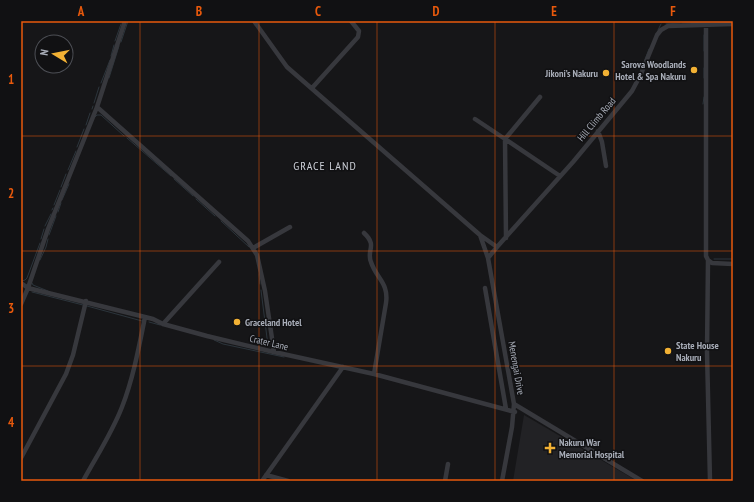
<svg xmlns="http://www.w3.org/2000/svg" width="754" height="502" font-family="'PT Sans Narrow',sans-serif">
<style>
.built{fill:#222225}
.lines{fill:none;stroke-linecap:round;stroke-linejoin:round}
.stream{stroke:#2c353c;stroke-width:1}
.minor{stroke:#37383d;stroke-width:4.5}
.grid{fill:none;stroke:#e8590c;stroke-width:1;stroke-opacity:0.55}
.poi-dot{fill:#f2b134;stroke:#111113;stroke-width:1.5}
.labels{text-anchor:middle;stroke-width:3;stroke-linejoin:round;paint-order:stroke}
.poi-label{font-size:10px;font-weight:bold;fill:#a8adb8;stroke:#111113;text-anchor:start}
.street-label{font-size:10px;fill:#a8adb8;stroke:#111113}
.quarter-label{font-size:12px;letter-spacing:1px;fill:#c9ccd4;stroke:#111113}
.neatline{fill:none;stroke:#e8590c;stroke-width:1.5}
.grid-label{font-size:13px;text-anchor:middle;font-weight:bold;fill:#e8590c}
</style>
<rect width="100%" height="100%" fill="#161618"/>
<path class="built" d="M524 415 637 481H513Z"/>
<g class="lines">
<path class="stream" d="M682 23 710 22
M666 24 680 23
M658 30 661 24
M115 41 121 24
M121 42 128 21
M704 51V35
M111 56 114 45
M644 62 649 49
M109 78 119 46
M704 78V68
M101 83 110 60
M94 103 99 87
M703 104 704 97
M92 109 93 106
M95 117 97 115H101L124 136
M86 125 90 113
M127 138 171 176
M77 147 84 129
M68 170 76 151
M174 179 193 196
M61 187 66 174
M196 199 215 216
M62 200 69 184
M54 205 60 190
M52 210 53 208
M58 212 61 203
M221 221 249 247
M45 226 51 214
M49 235 56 216
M41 239 44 229
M714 259H733
M40 260 46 247 48 239
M259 274 260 284
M22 281 25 280 27 278 40 243
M32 283 33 285 48 291
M261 290 268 346
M32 292 83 305
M87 306 142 321
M149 322 160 325
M214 340 223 344 284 357"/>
<path class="minor" d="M254 21 287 67 480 235 488 258 514 404 512 427 502 481
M706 25V256L708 260 712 263 733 264
M312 88 358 37 359 31 351 21
M540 97 505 139 560 176
M97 107 248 241 257 255 265 291 274 352
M475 119 505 139 506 238
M598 131 602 142 606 166
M364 233C378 246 366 250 371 262 376 278 389 283 386 303L374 374
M480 235 497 247 488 258
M497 247 573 162 632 91 641 74 657 35 661 30 668 26 733 24
M253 248 290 227
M708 260 707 352 710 481
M21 283 28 288 153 319 163 324 207 336 274 352 374 374 515 412
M485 288 506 409
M21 304 28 288 48 229 97 107 125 21
M163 324 219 262
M514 404 642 481
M21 458 66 374 73 355 86 301
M266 475 288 481
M83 481C96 457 112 433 122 407 133 379 139 347 145 317
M262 481 343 367
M445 481 448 464"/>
</g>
<path class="grid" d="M140 21V481M259 21V481M377 21V481M495 21V481M614 21V481M21 136H733M21 251H733M21 366H733"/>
<g class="poi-dot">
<circle cx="694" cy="70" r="4"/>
<circle cx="606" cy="73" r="4"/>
<circle cx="237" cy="322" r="4"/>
<circle cx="668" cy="351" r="4"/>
<path d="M548 442h4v4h4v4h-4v4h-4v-4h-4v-4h4z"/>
</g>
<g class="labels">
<g class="poi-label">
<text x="686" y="68" text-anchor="end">Sarova Woodlands<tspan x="686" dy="12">Hotel &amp; Spa Nakuru</tspan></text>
<text x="598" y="77" text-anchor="end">Jikoni’s Nakuru</text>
<text x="245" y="326">Graceland Hotel</text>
<text x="676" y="349">State House<tspan x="676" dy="12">Nakuru</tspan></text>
<text x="559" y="446">Nakuru War<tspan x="559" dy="12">Memorial Hospital</tspan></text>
</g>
<g class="street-label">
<text transform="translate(596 119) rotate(-50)" y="4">Hill Climb Road</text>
<text transform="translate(269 342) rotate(13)" y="4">Crater Lane</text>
<text transform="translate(517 368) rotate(80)" y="4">Menengai Drive</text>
</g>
<g class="quarter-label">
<text x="325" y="170">GRACE LAND</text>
</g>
</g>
<rect width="754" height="502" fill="none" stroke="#111113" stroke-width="44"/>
<g transform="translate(54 54) rotate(280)"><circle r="19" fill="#111113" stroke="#4d4f55"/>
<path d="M0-3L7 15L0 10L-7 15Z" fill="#f2b134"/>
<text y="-6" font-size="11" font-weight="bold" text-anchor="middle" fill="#a8adb8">N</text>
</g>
<rect x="22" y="22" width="710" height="458" class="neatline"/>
<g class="grid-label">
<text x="81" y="16">A</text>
<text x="199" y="16">B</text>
<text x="318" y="16">C</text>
<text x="436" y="16">D</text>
<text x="554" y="16">E</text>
<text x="673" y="16">F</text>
<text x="11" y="84">1</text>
<text x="11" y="198">2</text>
<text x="11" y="313">3</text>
<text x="11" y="427">4</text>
</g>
</svg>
